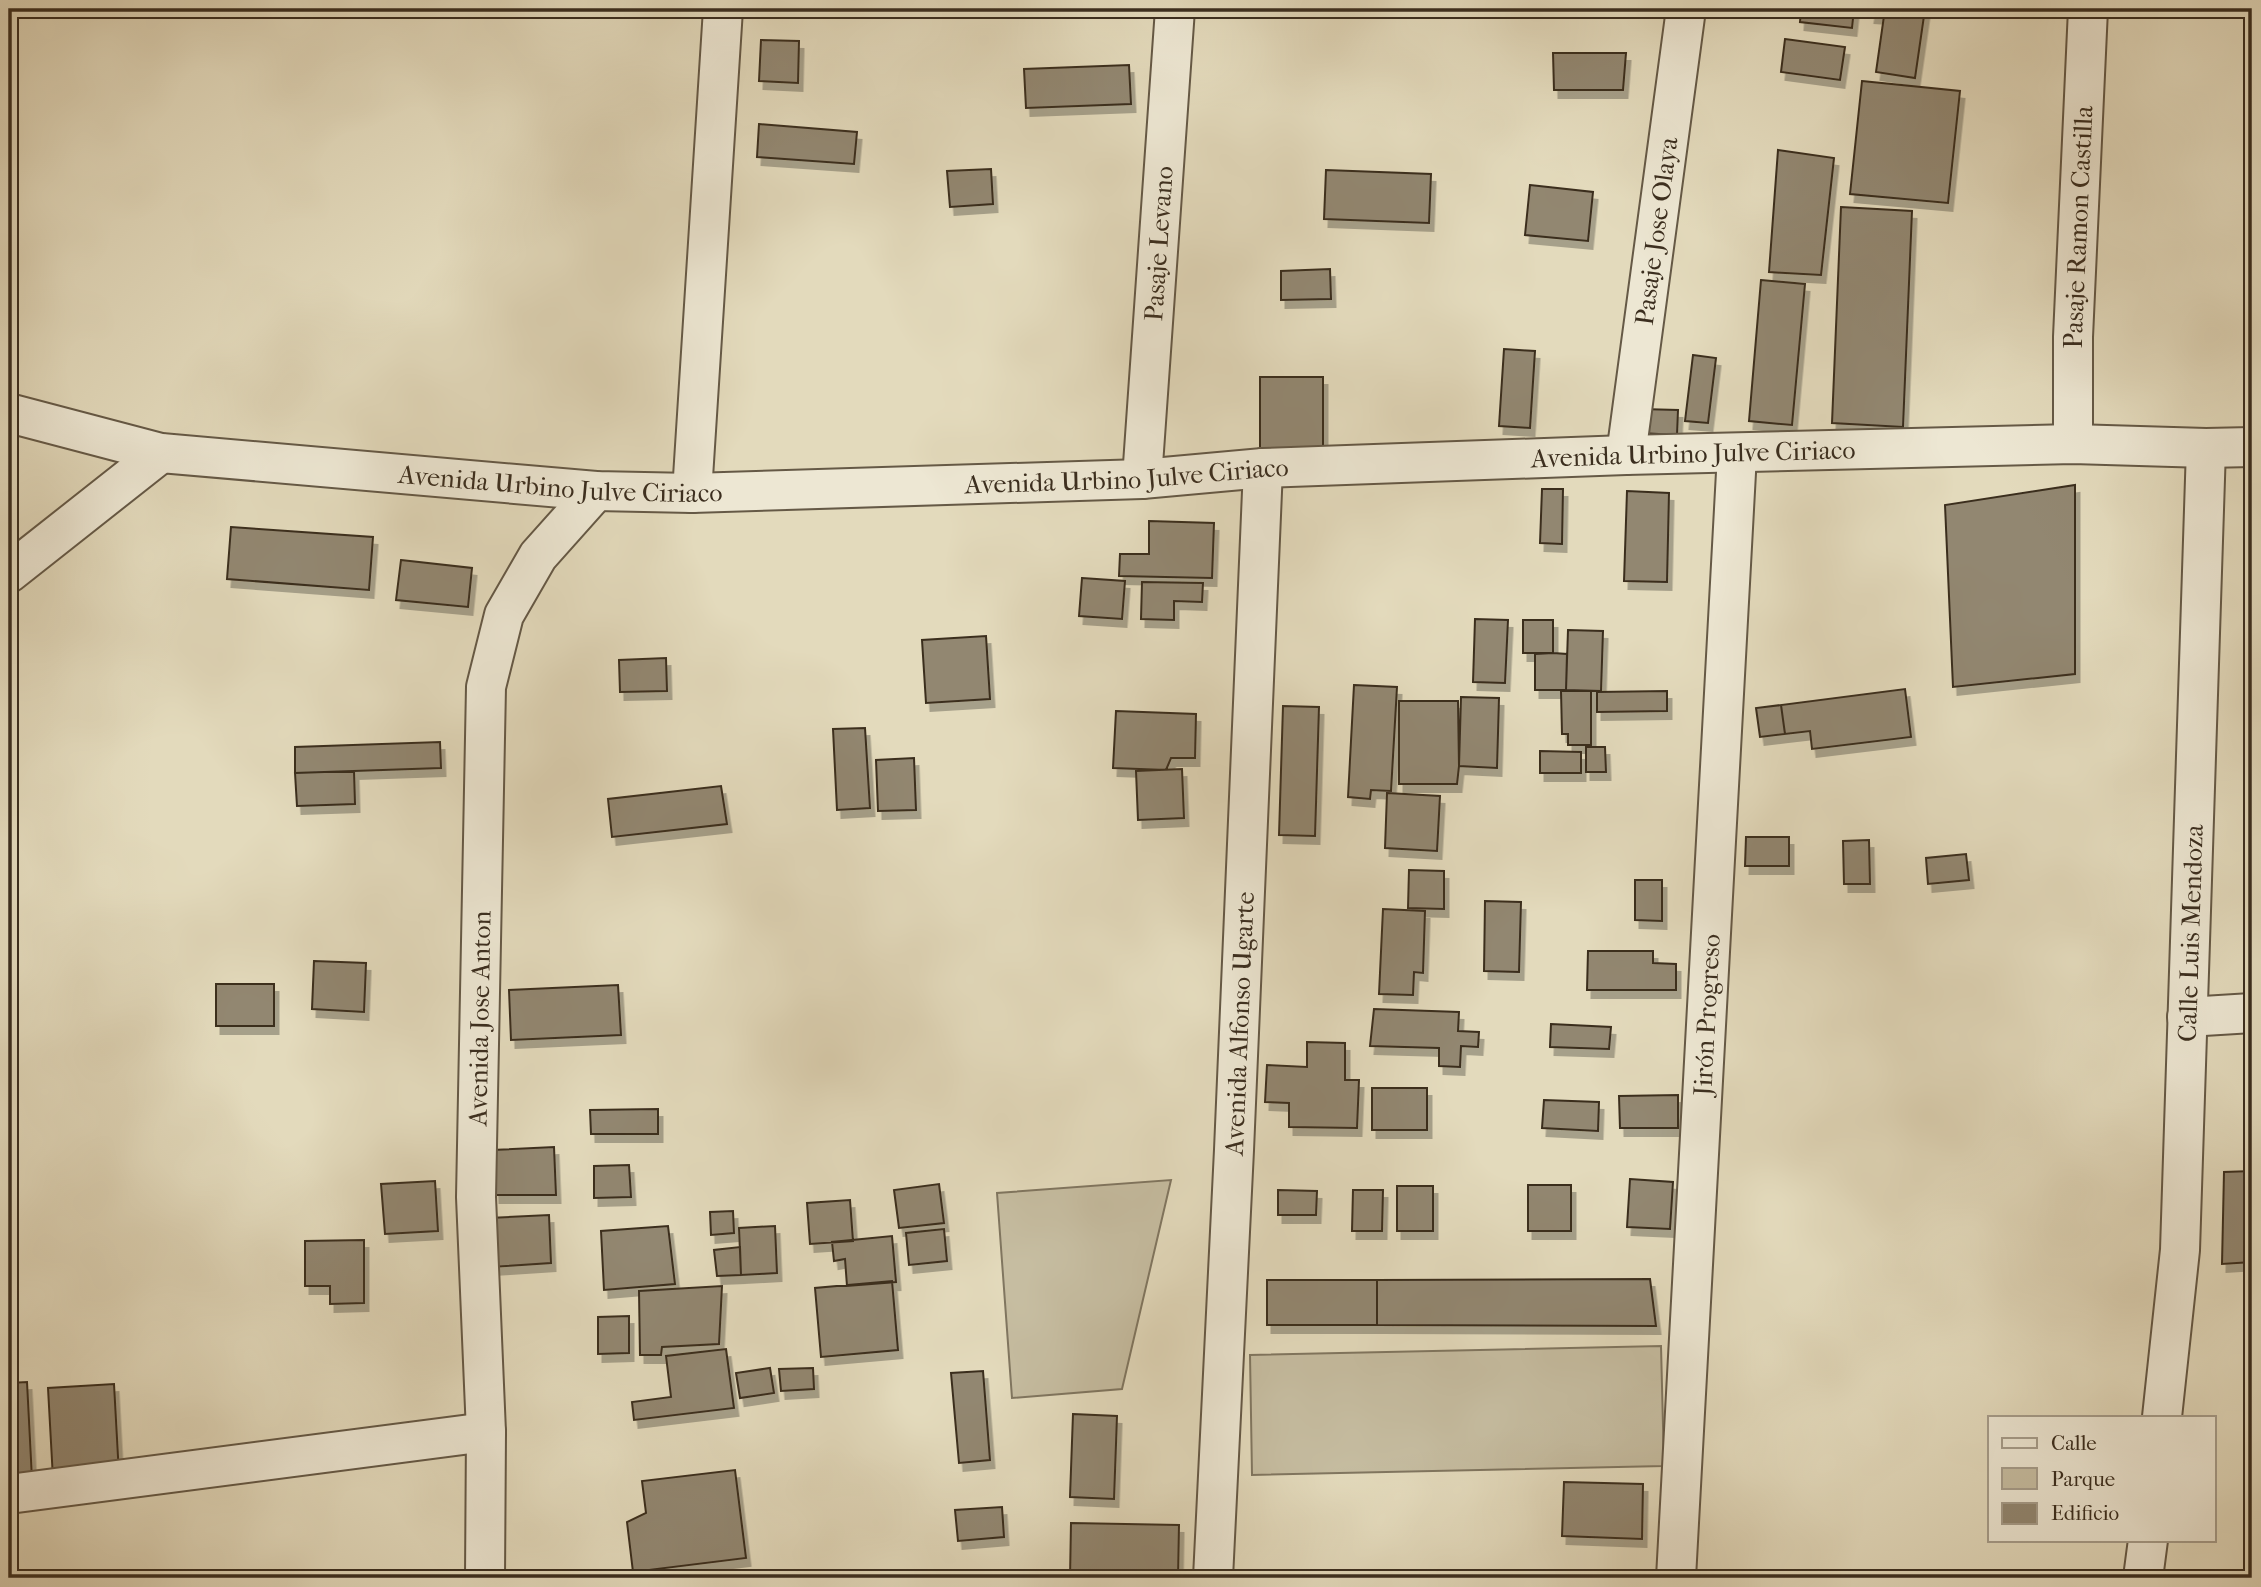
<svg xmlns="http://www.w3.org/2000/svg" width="2261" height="1587" font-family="'IM FELL French Canon',serif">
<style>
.green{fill:#c6bda1;stroke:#807660;stroke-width:2}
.building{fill:#928771;stroke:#3b2e1f;stroke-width:2;filter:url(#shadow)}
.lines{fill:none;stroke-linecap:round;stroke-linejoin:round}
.minor-casing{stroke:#655946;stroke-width:42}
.minor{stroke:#ede7d3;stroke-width:38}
.labels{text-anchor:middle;stroke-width:5;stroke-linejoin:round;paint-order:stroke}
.street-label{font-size:26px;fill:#3b2e1f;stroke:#ede7d3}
</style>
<defs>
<filter id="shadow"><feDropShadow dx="4.5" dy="8" stdDeviation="0" flood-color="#0004"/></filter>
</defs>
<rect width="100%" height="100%" fill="#e3dabc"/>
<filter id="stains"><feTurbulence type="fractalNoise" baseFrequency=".00286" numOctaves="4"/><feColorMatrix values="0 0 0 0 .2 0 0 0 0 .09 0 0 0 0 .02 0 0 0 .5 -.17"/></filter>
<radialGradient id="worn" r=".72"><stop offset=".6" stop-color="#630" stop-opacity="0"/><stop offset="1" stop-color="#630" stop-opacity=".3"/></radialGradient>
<path class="green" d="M1171 1180 1122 1389 1012 1398 997 1193Z
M1661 1346 1664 1466 1252 1475 1250 1355Z"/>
<path class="building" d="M1801 9H1854L1852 28 1800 22Z
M1871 9H1925L1915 78 1876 72 1884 16 1870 15Z
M1785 39 1845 47 1840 80 1781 72Z
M761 40 799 41 798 83 759 81Z
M1553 53H1626L1623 90H1554Z
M1129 65 1131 104 1026 108 1024 69Z
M1862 81 1960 91 1948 203 1850 194Z
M759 124 857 132 854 164 757 157Z
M1778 150 1834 158 1821 275 1769 272Z
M991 169 993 204 950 207 947 171Z
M1326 170 1431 174 1429 223 1324 219Z
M1530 185 1593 192 1588 241 1525 235Z
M1841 207 1912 211 1903 427 1832 423Z
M1330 269 1331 299 1281 300V271Z
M1761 280 1805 284 1792 425 1749 421Z
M1504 349 1535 351 1530 428 1499 426Z
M1693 355 1716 358 1708 423 1685 421Z
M1260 377H1323V448H1260Z
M1641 409 1678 410 1677 435 1640 433Z
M2075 485V674L1953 687 1945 505Z
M1542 489H1563L1562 544 1540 543Z
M1627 491 1669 493 1667 582 1624 581Z
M1149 521 1214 523 1212 578 1119 576 1120 554H1149Z
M231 527 373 537 369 590 227 579Z
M401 560 472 568 468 607 396 600Z
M1082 578 1125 581 1122 619 1079 616Z
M1142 582 1203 583 1202 602 1174 601V620L1141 619Z
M1475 619 1508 620 1505 683 1473 682Z
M1523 620H1553V653H1523Z
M1568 630 1603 631 1601 691 1566 690Z
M986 636 990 699 926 703 922 640Z
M1553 653 1567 654 1566 690H1535V654Z
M666 658 667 691 620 692 619 660Z
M1354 685 1397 687 1391 791 1371 790 1370 799 1348 797Z
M1905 689 1911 737 1812 749 1810 731 1785 734 1781 705Z
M1561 691H1591V745H1568V734H1562Z
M1667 691V711L1597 712V692Z
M1461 697 1499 698 1497 768 1459 766Z
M1399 701H1458L1459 766 1457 784H1399Z
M1781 705 1785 734 1760 737 1756 708Z
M1283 706 1319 707 1315 836 1279 835Z
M1116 711 1196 714 1195 758H1171L1166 770 1113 768Z
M865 728 870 808 837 810 833 729Z
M440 742 441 768 295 773V747Z
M1586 747H1605L1606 772H1586Z
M1540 751 1581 752V773H1540Z
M914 758 916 810 878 811 876 760Z
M1182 769 1184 818 1138 820 1136 771Z
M354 771 355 804 297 806 295 773Z
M721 786 727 824 612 837 608 799Z
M1387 793 1440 796 1437 851 1385 848Z
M1746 837H1789V866H1745Z
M1869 840 1870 884H1844L1843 841Z
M1966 854 1969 880 1928 884 1926 858Z
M1409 870 1444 871V909L1408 908Z
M1635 880H1662V921L1635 920Z
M1485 901 1521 902 1519 972 1484 971Z
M1383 909 1425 911 1423 973 1414 972 1413 995 1379 994Z
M1588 951H1653V963L1676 964V990H1587Z
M314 961 366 963 364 1012 312 1009Z
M216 984H274V1026H216Z
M618 985 621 1035 511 1040 509 990Z
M1374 1009 1459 1012 1458 1031 1479 1032 1478 1047 1461 1046 1460 1067 1439 1066V1048L1370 1046Z
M1551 1024 1611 1027 1609 1049 1550 1047Z
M1307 1042 1345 1043V1080H1359L1357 1128 1289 1127V1103L1265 1102 1267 1065 1307 1067Z
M1372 1088H1427V1130H1372Z
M1678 1095V1128H1620L1619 1096Z
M1544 1100 1599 1102 1598 1131 1542 1128Z
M658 1109V1134H591L590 1110Z
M554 1147 556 1195H495L492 1150Z
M629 1165 631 1197 594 1198V1166Z
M2252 1171V1262L2222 1264 2224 1172Z
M1630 1179 1673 1182 1670 1229 1627 1227Z
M435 1181 438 1231 385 1234 381 1184Z
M939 1184 944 1223 899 1228 894 1190Z
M1528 1185H1571V1231H1528Z
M1397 1186H1433V1231H1397Z
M1278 1190 1317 1191 1316 1215H1278Z
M1353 1190H1383L1382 1231H1352Z
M850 1200 853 1241 810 1244 807 1203Z
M733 1211 734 1233 711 1235 710 1212Z
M549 1215 551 1263 491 1267 489 1218Z
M668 1226 675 1284 604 1290 601 1231Z
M775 1226 777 1273 741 1275 739 1228Z
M944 1229 947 1261 909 1265 906 1233Z
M892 1236 896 1282 847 1286 845 1259 834 1261 832 1242Z
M364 1240V1303L330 1304V1286H305V1241Z
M740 1247 741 1275 717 1276 714 1250Z
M1650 1279 1656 1326 1377 1325V1280Z
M1267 1280H1377V1325H1267Z
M892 1281 898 1350 821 1357 815 1288Z
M722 1286 719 1344 662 1347 661 1355H640L639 1291Z
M629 1316V1353L598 1354V1317Z
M726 1349 734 1408 634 1420 632 1402 671 1397 666 1356Z
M770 1368 774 1393 740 1398 736 1373Z
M813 1368 814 1389 781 1391 779 1369Z
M983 1371 990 1460 959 1463 951 1373Z
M27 1382 32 1479 9 1480V1383Z
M114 1384 119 1475 53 1479 48 1388Z
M1073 1414 1117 1416 1114 1499 1070 1497Z
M735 1470 746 1558 633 1572 627 1522 646 1513 642 1481Z
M1564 1482 1643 1484 1642 1539 1562 1536Z
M1002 1507 1004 1537 958 1541 955 1510Z
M1071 1523 1179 1525 1178 1578H1070Z"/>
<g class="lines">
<defs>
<g id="minor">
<path id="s1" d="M9 413 161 453 596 491 692 493 1142 479 1263 468 1626 455 2073 444 2206 448 2252 447"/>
<path id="s2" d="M2073 444V337L2088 9"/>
<path id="s3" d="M1626 455 1686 9"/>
<path id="s4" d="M1142 479 1175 9"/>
<path d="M692 493 723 9"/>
<path d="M9 573 161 453"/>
<path d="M2187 1017 2252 1013"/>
<path id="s5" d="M2162 1417 2180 1250 2206 448"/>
<path d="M9 1494 486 1432"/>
<path id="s6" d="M485 1578 486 1432 476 1197 486 687 504 615 538 556 596 491"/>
<path id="s7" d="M1213 1578 1234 1150 1263 468"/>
<path id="s8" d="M1676 1578 1737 454"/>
<path d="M2143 1578 2148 1540"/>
</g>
</defs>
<use href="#minor" class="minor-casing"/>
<use href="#minor" class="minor"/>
</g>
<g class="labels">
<g class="street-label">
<text dy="9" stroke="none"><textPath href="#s2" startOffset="217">Pasaje Ramon Castilla</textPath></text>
<text dy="9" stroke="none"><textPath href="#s3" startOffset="226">Pasaje Jose Olaya</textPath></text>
<text dy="9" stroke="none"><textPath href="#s4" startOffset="236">Pasaje Levano</textPath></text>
<text dy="9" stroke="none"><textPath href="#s1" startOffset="1692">Avenida Urbino Julve Ciriaco</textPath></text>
<text dy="9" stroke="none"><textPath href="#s1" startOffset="1125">Avenida Urbino Julve Ciriaco</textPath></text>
<text dy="9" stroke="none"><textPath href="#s1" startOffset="558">Avenida Urbino Julve Ciriaco</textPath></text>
<text dy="9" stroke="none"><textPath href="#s5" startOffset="485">Calle Luis Mendoza</textPath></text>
<text dy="9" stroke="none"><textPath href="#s8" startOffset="564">Jirón Progreso</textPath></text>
<text dy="9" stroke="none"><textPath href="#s6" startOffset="560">Avenida Jose Anton</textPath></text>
<text dy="9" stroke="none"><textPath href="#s7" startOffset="555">Avenida Alfonso Ugarte</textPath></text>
</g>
</g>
<rect width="2261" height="1587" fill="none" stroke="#e3dabc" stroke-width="35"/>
<rect x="10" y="10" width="2240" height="1566" fill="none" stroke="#3b2e1f" stroke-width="3.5"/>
<rect x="18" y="18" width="2226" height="1552" fill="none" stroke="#3b2e1f" stroke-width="2"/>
<rect x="1988" y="1416" width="228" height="126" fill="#ede7d3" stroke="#a69d8b" stroke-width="2"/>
<rect x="2002" y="1438" width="35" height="10" fill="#ede7d3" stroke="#a69d8b" stroke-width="2"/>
<text x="2051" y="1450" font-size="21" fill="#3b2e1f">Calle</text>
<rect x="2002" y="1468" width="35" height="21" fill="#c6bda1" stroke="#a69d8b" stroke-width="2"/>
<text x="2051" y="1486" font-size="21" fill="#3b2e1f">Parque</text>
<rect x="2002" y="1503" width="35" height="21" fill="#928771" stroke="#a69d8b" stroke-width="2"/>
<text x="2051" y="1520" font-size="21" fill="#3b2e1f">Edificio</text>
<rect width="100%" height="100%" filter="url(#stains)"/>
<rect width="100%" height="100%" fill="url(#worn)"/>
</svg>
